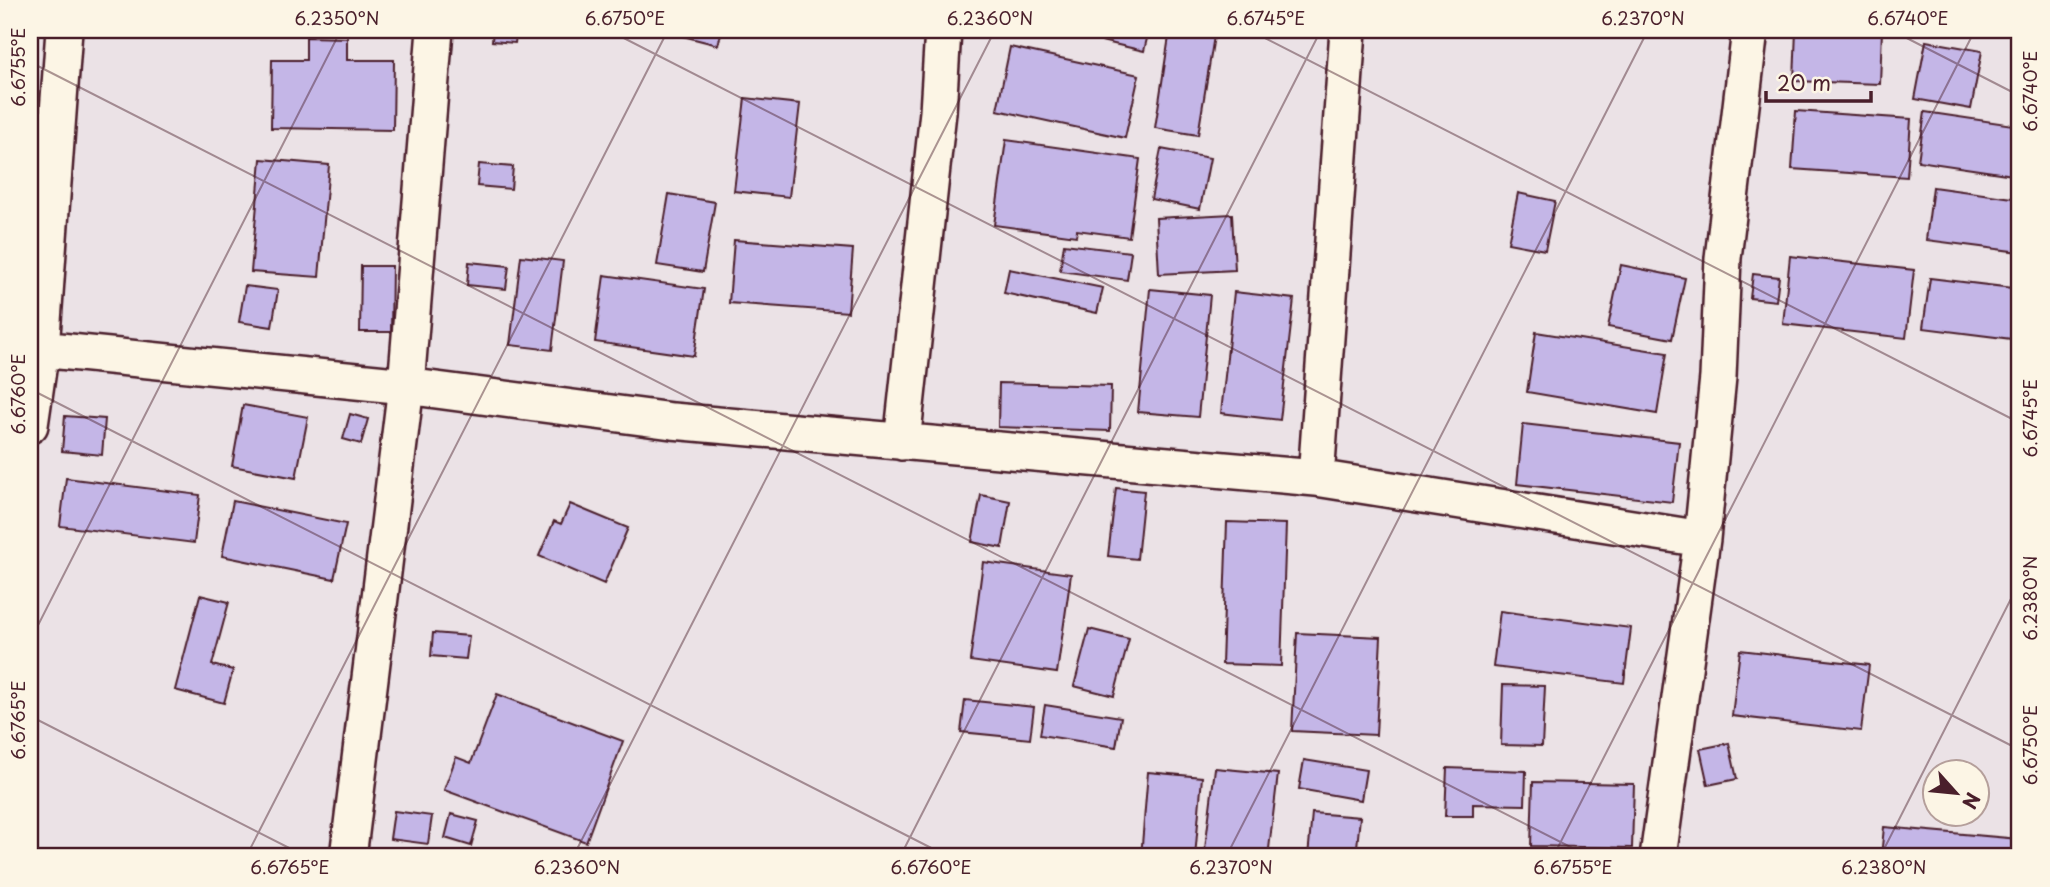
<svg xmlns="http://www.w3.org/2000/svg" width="2050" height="887" font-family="'Playpen Sans',sans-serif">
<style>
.building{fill:#c4b6e7;stroke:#4a1f2b;stroke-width:2}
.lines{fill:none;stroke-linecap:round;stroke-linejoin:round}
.street-casing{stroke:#4a1f2b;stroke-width:40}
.street{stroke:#fcf5e5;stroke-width:35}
.ticks{fill:none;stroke:#4a1f2b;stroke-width:2;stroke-opacity:0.45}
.neatline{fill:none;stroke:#4a1f2b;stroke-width:2.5}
.ticks-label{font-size:18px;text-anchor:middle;fill:#4a1f2b}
</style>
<rect width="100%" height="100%" fill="#ebe2e6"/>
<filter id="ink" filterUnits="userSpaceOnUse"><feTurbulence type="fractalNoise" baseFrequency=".0143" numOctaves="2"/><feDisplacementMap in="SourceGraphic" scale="14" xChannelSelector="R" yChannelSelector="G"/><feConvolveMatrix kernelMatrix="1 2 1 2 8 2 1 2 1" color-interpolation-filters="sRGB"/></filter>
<g filter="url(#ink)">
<path class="building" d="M493 30H517L515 43 492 41Z
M659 30H722L718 45Z
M1054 30H1149L1144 51Z
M1170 30H1215L1198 135 1155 128Z
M1796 30H1882L1880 84 1794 81Z
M1946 30H1992V33Z
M306 37 347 38V60H394L393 130 271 128 272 60H306Z
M1926 41 1982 51 1971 109 1915 99Z
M1010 47 1139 75 1125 138 997 110Z
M30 56 36 57 30 101Z
M745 98 800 104 789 197 734 191Z
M1796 111 1911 119 1907 177 1792 169Z
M1925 112 2020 126V176L1918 161Z
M1006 140 1140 159 1129 237 1077 230 1076 236 994 225Z
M1161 149 1210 158 1200 209 1151 199Z
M261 159 329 165 319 277 251 272Z
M479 164 513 167 511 189 477 186Z
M1933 187 2020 199V252L1926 240Z
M1518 193 1555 201 1545 250 1508 243Z
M669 194 715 202 703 272 657 265Z
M1232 214 1235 270 1159 274 1156 218Z
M734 240 853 249 848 312 729 303Z
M1064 244 1131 252 1127 280 1060 271Z
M521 256 563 261 552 350 510 345Z
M1790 256 1914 270 1906 338 1783 324Z
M469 262 509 266 506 289 467 285Z
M1621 265 1685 278 1672 339 1608 327Z
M361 266H392L391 332H360Z
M1009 269 1103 288 1097 313 1004 293Z
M1753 274 1779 277 1776 301 1750 298Z
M604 275 704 289 694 356 595 342Z
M1930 278 2020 289V340L1923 328Z
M245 286 278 290 272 327 239 322Z
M1150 289 1210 295 1198 417 1138 412Z
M1234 292 1294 299 1280 420 1221 413Z
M1536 332 1667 353 1657 414 1527 392Z
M999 383 1111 386 1110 431 998 427Z
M243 405 308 417 296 478 232 466Z
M350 414 368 419 361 444 343 439Z
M65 416 105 419 102 455 62 451Z
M1523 424 1679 442 1672 502 1517 484Z
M66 478 200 495 194 543 60 526Z
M1116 488 1144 491 1137 559 1108 556Z
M981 495 1010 501 1002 548 972 542Z
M233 501 346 524 334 579 222 556Z
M570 504 628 528 604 584 539 556 554 521 561 524Z
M1227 522 1286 524 1281 666 1222 664Z
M983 562 1071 574 1057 673 970 661Z
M200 595 229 602 212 665 233 670 224 703 175 690Z
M1500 611 1631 628 1624 683 1493 667Z
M1089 629 1129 639 1114 696 1074 686Z
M433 633 469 636 466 659 431 656Z
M1297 633 1381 637 1376 735 1292 731Z
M1740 650 1869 665 1861 731 1732 716Z
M1503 685 1545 686 1542 746 1501 745Z
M497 694 623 741 586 842 444 790 456 757 471 763Z
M965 700 1034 707 1030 739 961 732Z
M1045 705 1121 717 1116 747 1040 735Z
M1729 743 1737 779 1708 785 1700 749Z
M1304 760 1366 770 1361 800 1299 789Z
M1215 768 1278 774 1268 857H1204Z
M1447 768 1526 771 1525 805 1473 804V816H1445Z
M1148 772 1202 777 1195 857H1141Z
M1533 782 1634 784 1632 848 1531 846Z
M394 811 432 816 428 844 390 839Z
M1312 813 1360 817 1356 857H1308Z
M451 814 478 821 471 846 445 838Z
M1884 827 2019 839 2018 857H1881Z"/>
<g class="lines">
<defs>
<path id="street" d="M30 348 406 386 672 421 1316 478 1702 539
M30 425 41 349 64 30
M902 442 938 112 943 30
M1316 478 1348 30
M348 857 406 386 435 30
M1658 857 1702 539 1718 377 1723 258 1750 30"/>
</defs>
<use href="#street" class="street-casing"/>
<use href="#street" class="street"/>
</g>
</g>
<path class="ticks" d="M608 30 2020 750M1249 30 2020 423M1891 30 2020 96M30 62 1590 857M30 389 949 857M30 641 341 30M30 716 307 857M246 857 668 30M573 857 995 30M900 857 1321 30M1226 857 1648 30M1553 857 1975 30M1880 857 2020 581"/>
<rect width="2050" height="887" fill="none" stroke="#fcf5e5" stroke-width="77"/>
<g transform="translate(1956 793) rotate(117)"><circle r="33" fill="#fcf5e5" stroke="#b59f9b" stroke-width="2"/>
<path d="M0-5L12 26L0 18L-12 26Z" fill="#4a1f2b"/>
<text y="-10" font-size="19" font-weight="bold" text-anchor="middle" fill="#4a1f2b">N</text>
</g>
<path d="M1766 91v10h105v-10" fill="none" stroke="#4a1f2b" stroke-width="3.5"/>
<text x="1777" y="91" font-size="21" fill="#4a1f2b" stroke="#fcf5e5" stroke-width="5" paint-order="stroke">20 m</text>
<rect x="38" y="38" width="1973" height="810" class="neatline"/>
<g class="ticks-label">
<text x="337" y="25">6.2350°N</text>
<text x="625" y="25">6.6750°E</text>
<text x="990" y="25">6.2360°N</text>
<text x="1266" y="25">6.6745°E</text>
<text x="1643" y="25">6.2370°N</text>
<text x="1908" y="25">6.6740°E</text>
<text transform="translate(19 67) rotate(-90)" y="6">6.6755°E</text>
<text transform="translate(2031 91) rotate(-90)" y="6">6.6740°E</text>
<text transform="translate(19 394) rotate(-90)" y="6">6.6760°E</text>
<text transform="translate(2031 418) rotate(-90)" y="6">6.6745°E</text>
<text transform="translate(2031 598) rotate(-90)" y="6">6.2380°N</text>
<text transform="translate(19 720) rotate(-90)" y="6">6.6765°E</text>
<text transform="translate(2031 745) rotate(-90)" y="6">6.6750°E</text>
<text x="290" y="874">6.6765°E</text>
<text x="577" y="874">6.2360°N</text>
<text x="931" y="874">6.6760°E</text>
<text x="1231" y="874">6.2370°N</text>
<text x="1573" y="874">6.6755°E</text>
<text x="1884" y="874">6.2380°N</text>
</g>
</svg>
